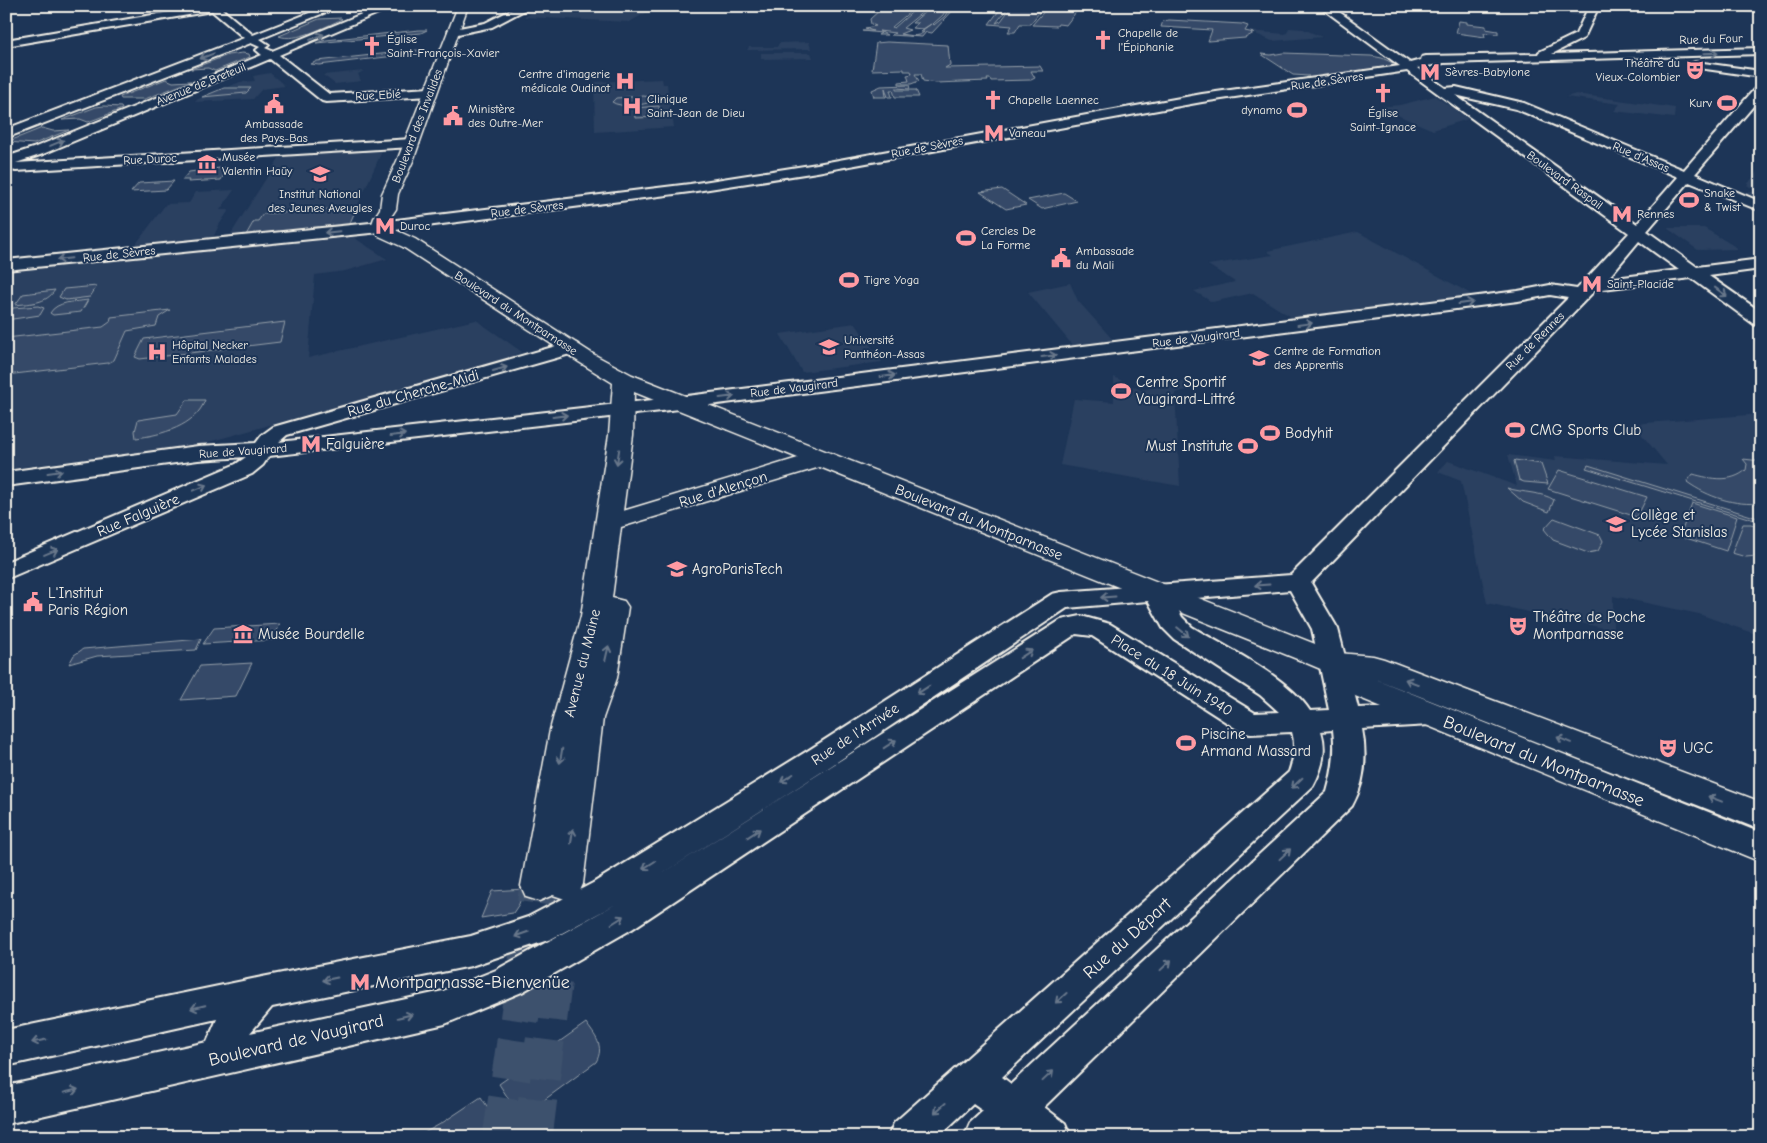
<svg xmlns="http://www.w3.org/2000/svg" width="1767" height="1143" font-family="'Comic Neue',sans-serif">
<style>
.built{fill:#2a4060}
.green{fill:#354a67;stroke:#949ea8}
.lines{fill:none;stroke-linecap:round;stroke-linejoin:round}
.primary-tunnel{stroke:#3d516d;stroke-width:39;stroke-dasharray:39 20;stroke-linecap:butt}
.secondary-casing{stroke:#f4f1e8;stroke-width:4}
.primary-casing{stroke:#f4f1e8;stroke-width:3}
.secondary{fill:#1d3557;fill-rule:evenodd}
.primary{fill:#1d3557;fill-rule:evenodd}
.oneway{stroke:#68778a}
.labels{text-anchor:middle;stroke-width:4;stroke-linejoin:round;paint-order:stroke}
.far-poi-label{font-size:12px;fill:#f4f1e8;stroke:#1d3557;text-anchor:start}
.far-street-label{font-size:12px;fill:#f4f1e8;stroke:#1d3557}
.poi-label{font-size:15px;fill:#f4f1e8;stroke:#1d3557;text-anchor:start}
.street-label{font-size:15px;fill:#f4f1e8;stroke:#1d3557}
.near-street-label{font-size:18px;fill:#f4f1e8;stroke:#1d3557}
.near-poi-label{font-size:18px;fill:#f4f1e8;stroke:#1d3557;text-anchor:start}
</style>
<rect width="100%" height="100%" fill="#1d3557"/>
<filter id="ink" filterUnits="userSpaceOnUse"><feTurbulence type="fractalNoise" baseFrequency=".02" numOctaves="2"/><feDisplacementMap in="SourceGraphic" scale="10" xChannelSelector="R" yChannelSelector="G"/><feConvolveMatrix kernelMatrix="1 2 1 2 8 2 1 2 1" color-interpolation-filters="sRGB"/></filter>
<g filter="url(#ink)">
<path class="built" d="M545 6H659L629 22 524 17Z
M1520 6H1570L1589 9 1586 15 1580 16Z
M1289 28 1303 29 1322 37 1272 41 1249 31 1285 34 1287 33Z
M809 42 811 49 747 50 749 47H777L779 43Z
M761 53H811L813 58 761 59Z
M364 71 358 74 361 81 335 84 323 75Z
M270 73 285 86 262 89 253 99 195 102 198 99 240 82 255 81 253 76Z
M662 79 663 84H667L668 93 665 94 668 96 674 127 595 132 594 82Z
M1576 94 1675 108 1674 118 1614 111 1620 104 1566 97Z
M1435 96 1468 119 1433 130 1378 107 1400 105Z
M383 149 349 225 229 237 281 155Z
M1761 167V202L1737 192H1758L1747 185Z
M234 190 220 210H229L219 225 212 240 133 248 166 204 189 203 196 192Z
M1667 228H1704L1739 249 1698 250Z
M1358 232 1471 294 1470 296 1293 318 1253 293 1212 302 1194 291 1235 282 1208 265 1273 255 1267 251Z
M350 235 387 259 345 271 315 275 308 358 476 320 522 352 492 364 201 444 6 469V270Z
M1070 283 1078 301 1114 341 1073 346 1028 292Z
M855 323 882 362 802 372 780 334Z
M1114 377 1141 390 1192 380 1199 390 1191 389 1175 393 1180 486 1060 465 1074 399 1114 402Z
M1761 414V636L1699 614 1613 596V630L1487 603 1461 481 1438 472 1448 461 1517 486 1508 455 1556 461 1555 456 1667 465 1633 424Z"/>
<path class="green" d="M884 6H917L892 27 894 28 919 6H930L903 28 910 30 900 34C908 35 917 38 924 32H920L931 24 923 29 912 28 918 23H912L932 6H948L943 15 933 24 934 25 945 16 950 6H957L932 33 926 32 922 37 891 35 895 33 879 31 887 35H878L881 33 862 31H873L865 28 876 26 871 24 870 19 881 9 896 12Z
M1012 6 1043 8 1030 24H1020L1015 32H1008L1012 26 989 24 1001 8H1008L996 23 1001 21Z
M1046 9 1074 11 1076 12 1066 25 1058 24 1057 26 1032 25Z
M341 18 342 19C327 26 295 43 279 36L319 19Z
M1169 20 1242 24 1248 26 1245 31 1254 33 1245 38 1208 41 1212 30 1161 27 1163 21Z
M1459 21 1467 22V24L1486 26V29L1498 31V34L1484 33 1485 37 1456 33Z
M419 30H427L421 33 316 43 326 40Z
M887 42 948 45 950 65 945 68 1040 66 1043 71H1031L1035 78 1031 80 991 81 990 79H987L988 81 936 83 923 81 921 74H915L919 81 911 84H899V82L909 81 907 75 912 74 911 71H904V69L872 70 876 43Z
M418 50 426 51 420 53 319 65 311 64 317 61Z
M242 53 249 54 250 57 215 71 208 68 191 69 228 55Z
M1283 53 1371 56 1382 58 1395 64 1388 68 1313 78H1306L1309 76 1293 75 1261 54 1271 55Z
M166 79 173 82 191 81 145 99H121L120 97Z
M909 85 910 89 896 88V90H916L919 97H895L893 90H890L892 97H888L885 88 886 97H874L872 90 881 86Z
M224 88H251L246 93 202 97Z
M643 96 652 97 654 100C645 106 620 108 612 102L616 98Z
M104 106 121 107 122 109 88 122 80 119 62 120 96 107Z
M659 106 660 117 635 118 634 108Z
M42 128 53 131 69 130 34 144 7 142Z
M228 167 221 180 188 182 189 180H182L189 172Z
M174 181 166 190 131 192 139 183Z
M1002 189 1026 205 1006 209 980 192Z
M1064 193 1077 201 1042 209 1028 200Z
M357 207 349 225 246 235 254 221H258L263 214Z
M97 286 90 297 66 300 59 297 64 289Z
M55 290C46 304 31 303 15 305L23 294Z
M88 300 81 312 53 315 50 313C57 301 75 302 88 300Z
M38 306 44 308 40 315 6 320 13 308Z
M170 310 159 317 156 326 127 331 114 360 108 363 6 375V338L103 327 110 322 111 317Z
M285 322 280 342 140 359 135 357 144 339Z
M187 400H205C196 426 161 435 136 438L135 431 138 420 177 414Z
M1743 459 1761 461V503C1735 506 1708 497 1687 482L1693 474C1711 479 1731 483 1746 470L1747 464Z
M1515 460 1541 464 1548 484 1524 482 1519 480 1514 461Z
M1588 465 1761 519V522L1586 468Z
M1559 470 1647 497 1637 517 1548 489Z
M1507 488C1522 493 1543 492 1554 500L1549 512 1523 502Z
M1692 503 1737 517 1726 551 1680 536Z
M1554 518 1600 535 1603 541 1598 551 1588 553 1553 540 1544 529Z
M1743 524H1751L1761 528V551L1757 556 1746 557 1732 553Z
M280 624 273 640 203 644 214 628Z
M201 639 196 650 97 656 69 664 74 655 83 649Z
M252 663 236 696 181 700 200 666Z
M524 889 519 904 513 913 481 918 492 891Z
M586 1023C595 1036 605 1046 596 1062L525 1114 517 1112 499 1084Z
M481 1097 500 1126V1130L494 1137H417L442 1123Z"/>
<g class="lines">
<path class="primary-tunnel" d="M502 1137 539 886
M533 1137 558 937"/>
<defs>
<path id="secondary" d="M205 6H228L222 9 253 35 327 6H341L260 39 269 45 265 48 272 51 381 6H395L279 55 329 94 430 88 436 92 430 96 326 102 322 101 270 59 43 154 16 163 412 139 419 143 412 147 16 171 11 170 9 167 11 164 6 163V157L33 148 262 55 256 50 260 47 251 43 6 138V129L244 38 212 11 6 46V40Z
M519 6H532L492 27 453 35 448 32 449 30 485 23Z
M1319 6H1331L1410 63 1421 60 1422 57 1426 56 1538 54 1539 52 1576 34 1589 6H1599L1584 38 1552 54 1761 48V54L1444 63 1417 68 1445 88 1456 87 1524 103 1684 170 1757 86H1761V97L1695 174 1761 202V211L1689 182 1647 231 1697 267 1761 259V269L1709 276 1761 312V326L1755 325 1691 278 1595 290 1311 583 1338 629 1358 708 1430 705 1440 708 1444 715 1440 722 1430 725 1362 729C1367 755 1365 783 1352 806L1044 1107 1065 1123 1071 1137H1017L1015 1135 1013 1137H964L970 1123 983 1111 973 1104 938 1137H888L894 1123 1289 772C1294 758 1296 746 1292 732L1250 734 1240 731 1092 636 1076 634 632 929 522 992 445 1024 6 1124V1086L207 1042 217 1019 6 1066V1030L262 977 471 936 528 917 593 883 809 750 1052 594 1061 592 1291 575 1568 298 1550 295 1518 301 679 409 269 456 263 465 252 474 6 579V562L236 464 246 457 198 460 6 486V472L198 446 256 443 262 435 273 427 570 342 577 344 579 348 577 352 287 435 279 442 679 397 1518 291 1550 285 1577 289 1629 233 1407 71 1202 102 817 172 690 192 380 232 6 270V260L380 222 690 184 817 164 1202 94 1400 66ZM1455 95 1516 109 1678 177 1637 224ZM1639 241 1679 270 1607 279 1609 277ZM1290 590 1312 629 1329 710 1310 711C1288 677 1227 648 1192 627L1182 617 1173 600ZM1148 601 1163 628 1174 639 1260 695 1279 712 1255 713 1110 624 1081 616 1061 620 654 879 831 766 1067 608ZM1333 730C1336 752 1333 771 1327 792L1011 1084 1002 1077 1313 786C1323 768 1327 750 1321 731ZM616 904 496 970 443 991 250 1033 272 1007 471 966 551 939Z
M1696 62 1761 71V77L1692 67 1690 65 1692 63Z"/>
<path id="primary" d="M458 6H468L413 161 398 194 396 209 390 218 389 226 391 228 415 239 593 354 632 375 1338 653 1373 656 1384 659 1761 802V830L1373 678 1761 833V862L1355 696 1323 670 1297 659 820 467 621 527 612 598 624 601 628 607 617 678 603 718 583 884 578 895 565 899 553 895 539 901 526 897 521 886 550 730 581 616 609 435 613 383 579 362 403 247 379 236 371 227 374 218 380 209 382 194 397 161ZM634 392 798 458 623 511 633 435Z
M1724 6H1761V12L1729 9Z"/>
</defs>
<use href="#secondary" class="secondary-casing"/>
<use href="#primary" class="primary-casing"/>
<use href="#secondary" class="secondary"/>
<use href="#primary" class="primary"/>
</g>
<defs><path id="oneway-shaft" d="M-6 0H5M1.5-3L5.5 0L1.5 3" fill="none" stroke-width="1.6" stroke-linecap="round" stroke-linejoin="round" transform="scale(1.25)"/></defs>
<g class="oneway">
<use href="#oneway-shaft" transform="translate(317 37) rotate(-22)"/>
<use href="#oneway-shaft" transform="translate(1711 53) rotate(-2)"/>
<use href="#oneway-shaft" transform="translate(207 56) rotate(159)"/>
<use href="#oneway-shaft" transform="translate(57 143) rotate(-22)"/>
<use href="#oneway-shaft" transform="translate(332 232) rotate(174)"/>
<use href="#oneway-shaft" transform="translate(64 259) rotate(174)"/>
<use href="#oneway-shaft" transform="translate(1721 292) rotate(36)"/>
<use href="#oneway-shaft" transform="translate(1466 303) rotate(-8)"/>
<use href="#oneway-shaft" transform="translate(1305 324) rotate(-8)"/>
<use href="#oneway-shaft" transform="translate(1049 356) rotate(-7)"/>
<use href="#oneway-shaft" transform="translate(500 369) rotate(-16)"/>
<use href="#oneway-shaft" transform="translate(888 376) rotate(-7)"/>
<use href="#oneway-shaft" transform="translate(727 397) rotate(-7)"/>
<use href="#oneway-shaft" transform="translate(560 416) rotate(-7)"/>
<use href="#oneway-shaft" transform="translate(398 435) rotate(-7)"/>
<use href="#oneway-shaft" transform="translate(618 457) rotate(99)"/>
<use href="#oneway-shaft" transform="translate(55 472) rotate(-8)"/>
<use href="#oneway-shaft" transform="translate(200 488) rotate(-23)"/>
<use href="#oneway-shaft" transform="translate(51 552) rotate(-23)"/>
<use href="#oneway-shaft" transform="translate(1262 585) rotate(176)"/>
<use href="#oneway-shaft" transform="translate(1108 597) rotate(176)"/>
<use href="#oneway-shaft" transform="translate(1183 632) rotate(39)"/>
<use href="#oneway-shaft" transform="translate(607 653) rotate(-77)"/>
<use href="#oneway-shaft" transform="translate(1026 654) rotate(-33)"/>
<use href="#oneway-shaft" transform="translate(1412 682) rotate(-159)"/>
<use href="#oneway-shaft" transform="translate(923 690) rotate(147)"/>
<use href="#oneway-shaft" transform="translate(1564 740) rotate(-158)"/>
<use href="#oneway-shaft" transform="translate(890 744) rotate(-33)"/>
<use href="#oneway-shaft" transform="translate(561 756) rotate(100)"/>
<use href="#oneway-shaft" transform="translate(787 778) rotate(148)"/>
<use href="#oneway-shaft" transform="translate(1297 783) rotate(136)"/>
<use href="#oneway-shaft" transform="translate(1715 799) rotate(-159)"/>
<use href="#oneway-shaft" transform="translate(754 833) rotate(-33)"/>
<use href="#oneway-shaft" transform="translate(572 836) rotate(-82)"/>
<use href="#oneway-shaft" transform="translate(1285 854) rotate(-43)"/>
<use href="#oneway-shaft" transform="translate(649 865) rotate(148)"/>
<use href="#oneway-shaft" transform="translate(618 920) rotate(-32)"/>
<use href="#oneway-shaft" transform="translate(522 934) rotate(161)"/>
<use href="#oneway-shaft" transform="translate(1166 965) rotate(-43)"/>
<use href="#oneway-shaft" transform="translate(330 979) rotate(169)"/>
<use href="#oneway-shaft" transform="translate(1061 998) rotate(138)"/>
<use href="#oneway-shaft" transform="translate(198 1007) rotate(167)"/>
<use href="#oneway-shaft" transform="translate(405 1016) rotate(-13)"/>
<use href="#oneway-shaft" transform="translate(39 1041) rotate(168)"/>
<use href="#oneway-shaft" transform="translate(1048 1076) rotate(-43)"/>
<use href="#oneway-shaft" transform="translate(71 1091) rotate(-13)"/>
<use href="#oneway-shaft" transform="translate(940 1108) rotate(138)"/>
</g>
</g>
<defs>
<symbol id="church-bare" viewBox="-9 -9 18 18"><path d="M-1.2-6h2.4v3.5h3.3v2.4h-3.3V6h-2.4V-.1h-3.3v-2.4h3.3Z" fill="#ff9aa2" stroke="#1d3557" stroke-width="2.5" paint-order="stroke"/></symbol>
<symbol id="theatre-bare" viewBox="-9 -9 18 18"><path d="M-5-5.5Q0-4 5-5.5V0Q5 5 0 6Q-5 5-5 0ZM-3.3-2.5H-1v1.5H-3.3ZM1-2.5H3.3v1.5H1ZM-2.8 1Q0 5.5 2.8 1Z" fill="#ff9aa2" stroke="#1d3557" stroke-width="2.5" paint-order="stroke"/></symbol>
<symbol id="metro-bare" viewBox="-9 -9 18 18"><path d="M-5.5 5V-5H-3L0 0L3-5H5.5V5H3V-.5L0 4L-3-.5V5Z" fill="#ff9aa2" stroke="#1d3557" stroke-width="2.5" paint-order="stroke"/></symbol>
<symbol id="hospital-bare" viewBox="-9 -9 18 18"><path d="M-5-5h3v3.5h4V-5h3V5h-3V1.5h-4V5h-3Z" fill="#ff9aa2" stroke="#1d3557" stroke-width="2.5" paint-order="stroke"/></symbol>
<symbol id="stadium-bare" viewBox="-9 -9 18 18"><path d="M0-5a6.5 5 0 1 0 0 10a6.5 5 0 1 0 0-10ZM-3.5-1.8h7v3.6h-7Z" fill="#ff9aa2" stroke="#1d3557" stroke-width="2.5" paint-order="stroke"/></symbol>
<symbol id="civic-bare" viewBox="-9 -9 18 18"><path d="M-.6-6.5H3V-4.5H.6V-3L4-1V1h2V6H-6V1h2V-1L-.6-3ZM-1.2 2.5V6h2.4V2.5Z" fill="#ff9aa2" stroke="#1d3557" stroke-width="2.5" paint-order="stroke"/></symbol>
<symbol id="museum-bare" viewBox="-9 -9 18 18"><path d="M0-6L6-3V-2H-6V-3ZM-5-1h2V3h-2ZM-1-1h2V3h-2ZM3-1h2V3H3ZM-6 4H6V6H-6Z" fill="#ff9aa2" stroke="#1d3557" stroke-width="2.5" paint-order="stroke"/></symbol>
<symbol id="school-bare" viewBox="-9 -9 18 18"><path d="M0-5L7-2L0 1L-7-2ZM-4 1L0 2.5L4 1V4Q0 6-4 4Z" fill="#ff9aa2" stroke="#1d3557" stroke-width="2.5" paint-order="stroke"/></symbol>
<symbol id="university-bare" viewBox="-9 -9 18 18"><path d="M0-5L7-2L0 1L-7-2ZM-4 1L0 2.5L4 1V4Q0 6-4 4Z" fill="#ff9aa2" stroke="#1d3557" stroke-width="2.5" paint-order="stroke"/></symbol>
</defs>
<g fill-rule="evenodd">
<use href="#church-bare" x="1089" y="26" width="28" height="28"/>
<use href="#church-bare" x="358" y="32" width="28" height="28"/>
<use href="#theatre-bare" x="1681" y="56" width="28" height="28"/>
<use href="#metro-bare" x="1416" y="58" width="28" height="28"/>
<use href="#hospital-bare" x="611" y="67" width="28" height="28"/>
<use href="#church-bare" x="1369" y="79" width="28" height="28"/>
<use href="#church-bare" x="979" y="86" width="28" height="28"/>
<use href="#stadium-bare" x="1713" y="89" width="28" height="28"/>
<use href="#civic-bare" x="260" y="90" width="28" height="28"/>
<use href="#hospital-bare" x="618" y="92" width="28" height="28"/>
<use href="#stadium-bare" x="1283" y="96" width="28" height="28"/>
<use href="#civic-bare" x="439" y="102" width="28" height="28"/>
<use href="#metro-bare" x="980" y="119" width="28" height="28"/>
<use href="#museum-bare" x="193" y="150" width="28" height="28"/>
<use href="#school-bare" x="306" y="160" width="28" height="28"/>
<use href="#stadium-bare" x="1675" y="186" width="28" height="28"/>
<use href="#metro-bare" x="1608" y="200" width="28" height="28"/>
<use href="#metro-bare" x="371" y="212" width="28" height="28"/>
<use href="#stadium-bare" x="952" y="224" width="28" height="28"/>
<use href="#civic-bare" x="1047" y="244" width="28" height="28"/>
<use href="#stadium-bare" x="835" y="266" width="28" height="28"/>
<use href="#metro-bare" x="1578" y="270" width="28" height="28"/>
<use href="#university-bare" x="815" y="333" width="28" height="28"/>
<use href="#hospital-bare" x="143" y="338" width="28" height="28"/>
<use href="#university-bare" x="1245" y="344" width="28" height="28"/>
<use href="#stadium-bare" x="1107" y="377" width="28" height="28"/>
<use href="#stadium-bare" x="1501" y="416" width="28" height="28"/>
<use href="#stadium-bare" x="1256" y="419" width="28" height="28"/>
<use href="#metro-bare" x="297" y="430" width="28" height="28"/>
<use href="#stadium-bare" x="1234" y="432" width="28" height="28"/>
<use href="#school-bare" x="1602" y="510" width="28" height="28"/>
<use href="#university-bare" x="663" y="555" width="28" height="28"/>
<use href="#civic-bare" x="19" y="588" width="28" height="28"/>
<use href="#theatre-bare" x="1504" y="612" width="28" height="28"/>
<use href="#museum-bare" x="229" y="620" width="28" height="28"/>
<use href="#stadium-bare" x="1172" y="729" width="28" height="28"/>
<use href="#theatre-bare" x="1654" y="734" width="28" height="28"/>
<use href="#metro-bare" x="346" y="968" width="28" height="28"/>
</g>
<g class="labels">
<g class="far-poi-label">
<text x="1118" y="37">Chapelle de<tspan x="1118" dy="14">l'Épiphanie</tspan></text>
<text x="387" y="43">Église<tspan x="387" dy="14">Saint-François-Xavier</tspan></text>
<text x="1680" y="67" text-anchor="end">Théâtre du<tspan x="1680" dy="14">Vieux-Colombier</tspan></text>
<text x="1445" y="76">Sèvres-Babylone</text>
<text x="610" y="78" text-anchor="end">Centre d'imagerie<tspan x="610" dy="14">médicale Oudinot</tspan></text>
<text x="647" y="103">Clinique<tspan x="647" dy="14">Saint-Jean de Dieu</tspan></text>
<text x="1008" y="104">Chapelle Laennec</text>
<text x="1712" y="107" text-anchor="end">Kurv</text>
<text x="468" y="113">Ministère<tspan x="468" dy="14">des Outre-Mer</tspan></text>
<text x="1282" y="114" text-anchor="end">dynamo</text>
<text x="1383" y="117" text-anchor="middle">Église<tspan x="1383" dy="14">Saint-Ignace</tspan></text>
<text x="274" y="128" text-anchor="middle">Ambassade<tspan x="274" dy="14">des Pays-Bas</tspan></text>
<text x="1009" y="137">Vaneau</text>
<text x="222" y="161">Musée<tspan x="222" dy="14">Valentin Haüy</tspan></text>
<text x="1704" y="197">Snake<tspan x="1704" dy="14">&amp; Twist</tspan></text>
<text x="320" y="198" text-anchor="middle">Institut National<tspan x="320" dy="14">des Jeunes Aveugles</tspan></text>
<text x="1637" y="218">Rennes</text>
<text x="400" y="230">Duroc</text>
<text x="981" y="235">Cercles De<tspan x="981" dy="14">La Forme</tspan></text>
<text x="1076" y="255">Ambassade<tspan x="1076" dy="14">du Mali</tspan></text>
<text x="864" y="284">Tigre Yoga</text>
<text x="1607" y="288">Saint-Placide</text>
<text x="844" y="344">Université<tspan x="844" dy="14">Panthéon-Assas</tspan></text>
<text x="172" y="349">Hôpital Necker<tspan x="172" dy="14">Enfants Malades</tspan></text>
<text x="1274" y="355">Centre de Formation<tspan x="1274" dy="14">des Apprentis</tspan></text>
</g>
<g class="far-street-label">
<text transform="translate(1711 39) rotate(-2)" y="4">Rue du Four</text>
<text transform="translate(1327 81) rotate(-8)" y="4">Rue de Sèvres</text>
<text transform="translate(201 84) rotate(-22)" y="4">Avenue de Breteuil</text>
<text transform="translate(378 95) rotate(-3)" y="4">Rue Eblé</text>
<text transform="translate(417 126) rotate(-69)" y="4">Boulevard des Invalides</text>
<text transform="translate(927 147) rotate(-11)" y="4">Rue de Sèvres</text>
<text transform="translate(1641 157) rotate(23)" y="4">Rue d'Assas</text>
<text transform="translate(150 159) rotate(-3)" y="4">Rue Duroc</text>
<text transform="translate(1565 180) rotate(36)" y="4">Boulevard Raspail</text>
<text transform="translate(527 209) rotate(-7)" y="4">Rue de Sèvres</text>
<text transform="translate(119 254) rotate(-6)" y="4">Rue de Sèvres</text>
<text transform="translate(516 313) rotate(33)" y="4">Boulevard du Montparnasse</text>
<text transform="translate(1196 338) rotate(-7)" y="4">Rue de Vaugirard</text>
<text transform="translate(1535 341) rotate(-45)" y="4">Rue de Rennes</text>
<text transform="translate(794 388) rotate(-7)" y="4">Rue de Vaugirard</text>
<text transform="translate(243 451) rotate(-4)" y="4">Rue de Vaugirard</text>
</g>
<g class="poi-label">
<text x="1136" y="387">Centre Sportif<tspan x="1136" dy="17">Vaugirard-Littré</tspan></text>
<text x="1530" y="435">CMG Sports Club</text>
<text x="1285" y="438">Bodyhit</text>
<text x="326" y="449">Falguière</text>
<text x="1233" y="451" text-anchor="end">Must Institute</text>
<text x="1631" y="520">Collège et<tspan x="1631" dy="17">Lycée Stanislas</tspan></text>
<text x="692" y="574">AgroParisTech</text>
<text x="48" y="598">L'Institut<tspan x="48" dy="17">Paris Région</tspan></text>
<text x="1533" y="622">Théâtre de Poche<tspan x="1533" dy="17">Montparnasse</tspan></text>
<text x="258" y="639">Musée Bourdelle</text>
<text x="1201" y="739">Piscine<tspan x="1201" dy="17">Armand Massard</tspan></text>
<text x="1683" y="753">UGC</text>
</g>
<g class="street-label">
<text transform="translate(413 393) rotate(-16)" y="5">Rue du Cherche-Midi</text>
<text transform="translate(723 489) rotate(-17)" y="5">Rue d'Alençon</text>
<text transform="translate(138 515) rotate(-23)" y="5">Rue Falguière</text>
<text transform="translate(979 522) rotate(22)" y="5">Boulevard du Montparnasse</text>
<text transform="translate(582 663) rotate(-76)" y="5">Avenue du Maine</text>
<text transform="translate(1172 675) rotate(32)" y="5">Place du 18 Juin 1940</text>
<text transform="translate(855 734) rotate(-33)" y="5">Rue de l'Arrivée</text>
</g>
<g class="near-street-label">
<text transform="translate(1544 761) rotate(22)" y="6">Boulevard du Montparnasse</text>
<text transform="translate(1127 938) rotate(-42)" y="6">Rue du Départ</text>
<text transform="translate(296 1040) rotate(-13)" y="6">Boulevard de Vaugirard</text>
</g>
<g class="near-poi-label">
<text x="375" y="988">Montparnasse-Bienvenüe</text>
</g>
</g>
<rect width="1767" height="1143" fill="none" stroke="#1d3557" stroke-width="25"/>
<rect x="12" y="12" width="1742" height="1118" fill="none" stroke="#f4f1e8" stroke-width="2" filter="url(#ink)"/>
</svg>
